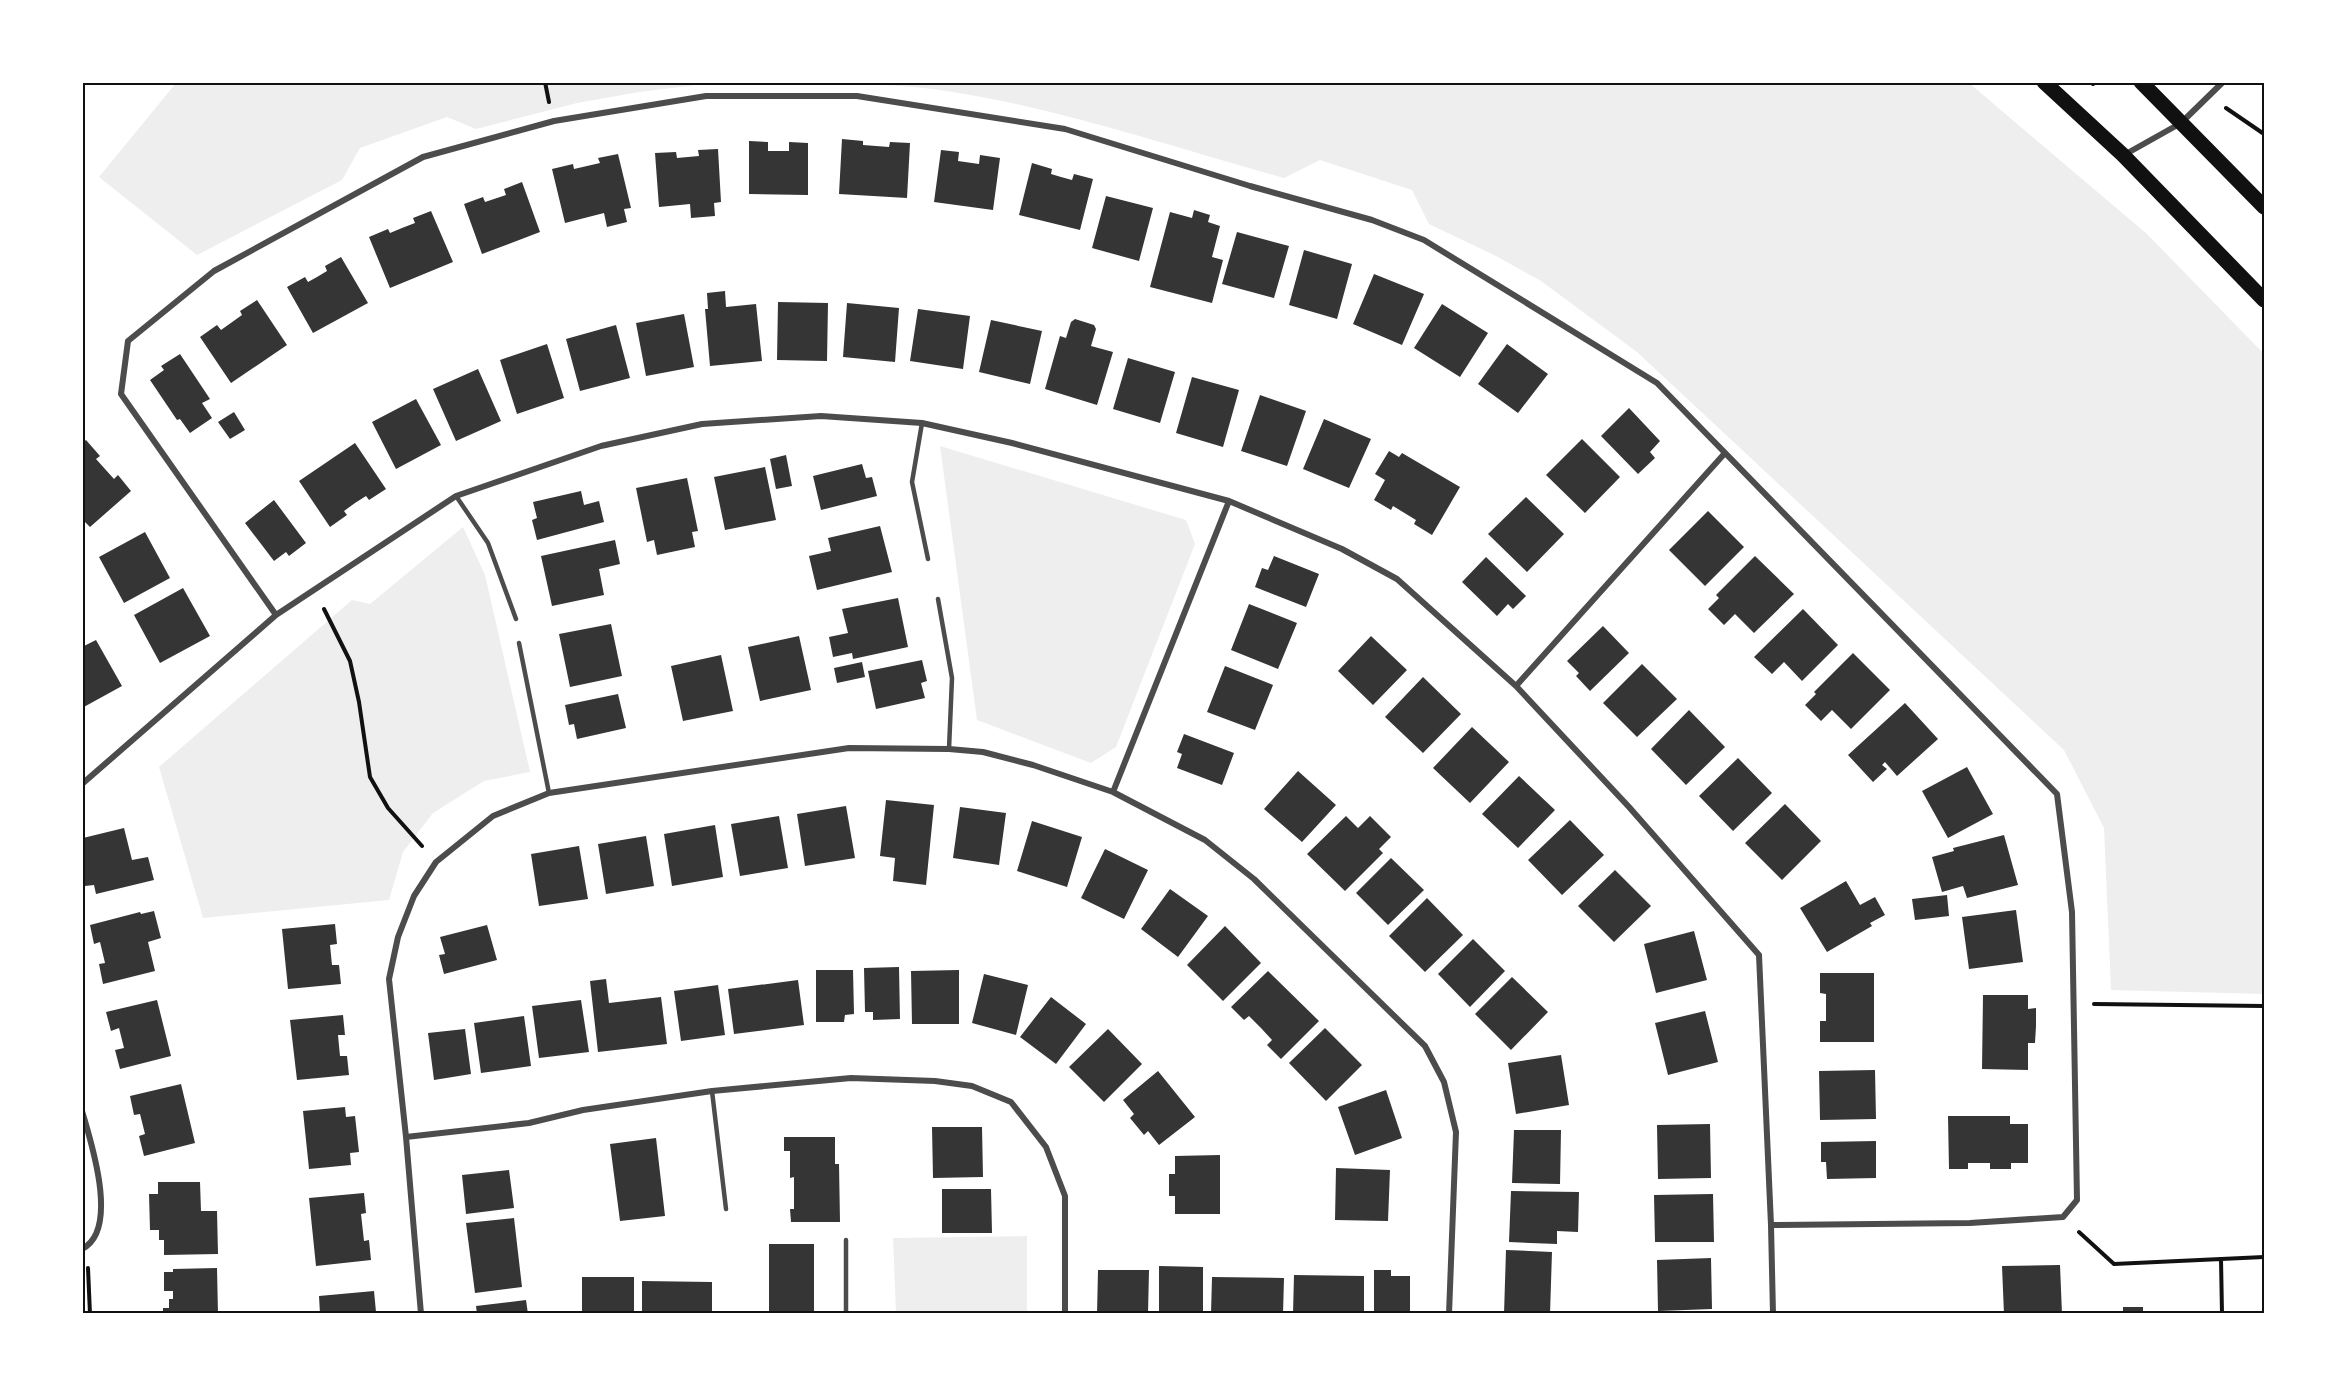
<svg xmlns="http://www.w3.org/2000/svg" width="2347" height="1396" font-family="Manrope,sans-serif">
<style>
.green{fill:#eee}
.building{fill:#353535}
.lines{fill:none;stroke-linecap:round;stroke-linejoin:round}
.path{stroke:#111;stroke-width:4}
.service{stroke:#4c4c4c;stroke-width:4.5}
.minor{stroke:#4c4c4c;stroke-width:6}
.primary{stroke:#111;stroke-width:15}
.neatline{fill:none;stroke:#111;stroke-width:2}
</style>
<rect width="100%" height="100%" fill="#fff"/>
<path class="green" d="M176 83H753L704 84 639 92 577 103 476 129 447 117 360 148 342 180 197 255 99 177Z
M826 83H1969L2147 234 2264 354V994L2111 990 2104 828 2064 750 1637 352 1541 281 1496 256 1429 224 1412 190 1320 160 1284 178C1175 148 1065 110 953 92 912 85 868 84 826 83Z
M940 446 1186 520 1195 544 1116 747 1091 763 977 720Z
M463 527 485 575 530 772 484 781 433 813 403 852 389 900 203 918 159 767 352 600 370 604Z
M1027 1236V1313H896L893 1238Z"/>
<path class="building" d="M842 139 863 141V145L889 147 890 142 910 143 907 198 839 194Z
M749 141 768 142V151H789V142L808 143V195L749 194Z
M718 149 721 202 714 203 715 216 691 218 690 204 659 207 655 153 676 152 677 158 699 156 698 150Z
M941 150 959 152 958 161 979 164 980 155 1000 158 993 210 934 202Z
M618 154 631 208 624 209 627 222 607 227 604 213 565 223 552 169 573 164 574 169 600 163 598 158Z
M1032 163 1052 169 1051 174 1061 177 1072 180 1074 174 1093 179 1080 230 1019 215Z
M522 182 540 232 482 254 464 204 483 197 485 202 506 195 504 189Z
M1106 196 1153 208 1139 261 1092 248Z
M1194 210 1210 215 1208 222 1220 226 1212 257 1223 260 1212 303 1150 287 1170 212 1192 218Z
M431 211 453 262 390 288 369 237 388 229 390 233 402 228 415 223 413 218Z
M1237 232 1289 246 1274 298 1222 284Z
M1304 250 1352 264 1337 319 1289 305Z
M341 257 368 303 313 333 287 287 305 277 308 282 317 277 327 271 325 266Z
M1374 274 1424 294 1402 345 1353 324Z
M725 291 726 307 756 304 762 361 710 366 705 309H708L707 293Z
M257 300 287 345 231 383 200 337 217 325 221 330 242 315 240 311Z
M778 302 828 303 827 361 777 360Z
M847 303 899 308 895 362 843 357Z
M1442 304 1488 333 1460 377 1414 348Z
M918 309 970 316 963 369 910 361Z
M684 314 694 367 646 376 636 323Z
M1075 319 1094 325 1096 329 1091 346 1113 352 1097 405 1045 389 1060 336 1066 338 1071 322Z
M991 320 1042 331 1030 384 979 372Z
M616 325 630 378 580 391 566 339Z
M547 344 564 398 517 414 500 360Z
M1507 344 1548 374 1518 413 1478 384Z
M180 354 210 399 202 403 212 418 190 433 180 419 177 420 150 380 164 370 161 366Z
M1128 358 1175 372 1160 423 1113 409Z
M478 369 501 421 456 441 433 389Z
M1192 377 1239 390 1223 447 1176 433Z
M1260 395 1306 411 1287 466 1241 451Z
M416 399 441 445 396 469 372 422Z
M1629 408 1660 441 1650 452 1655 458 1638 474 1601 436Z
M234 412 245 430 230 439 218 422Z
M1324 419 1371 439 1349 488 1303 469Z
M1582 439 1620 477 1585 513 1546 475Z
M86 440 100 456 96 459 114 479 118 475 131 491 90 527 82 519V443Z
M355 443 386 489 369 500 366 496 355 503 344 511 347 515 330 527 299 481Z
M1389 451 1399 457 1402 453 1460 487 1432 535 1414 524 1416 520 1393 506 1391 510 1374 500 1385 480 1375 474Z
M786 455 792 486 776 489 770 459Z
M862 464 866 478 872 477 877 496 821 510 813 476Z
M765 467 776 520 725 530 714 477Z
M687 478 698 531 692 532 695 547 657 555 654 540 647 542 636 488Z
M581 491 584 505 599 501 604 522 537 540 532 520 537 518 533 502Z
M1526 497 1564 534 1527 572 1488 534Z
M274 500 306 543 289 556 286 552 274 561 245 523Z
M1708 511 1744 547 1705 586 1669 550Z
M880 526 892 572 817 590 809 556 831 551 828 538Z
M145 532 170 578 124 603 99 557Z
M615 540 620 564 599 569 604 595 552 606 541 556Z
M1274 556 1319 574 1306 607 1255 587 1262 568 1268 570Z
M1755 556 1794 594 1754 633 1735 614 1724 625 1708 609 1719 598 1716 595Z
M1486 557 1526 596 1513 609 1508 604 1497 616 1462 582Z
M183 588 210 636 160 663 134 615Z
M898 598 908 647 853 659 852 653 833 657 829 637 848 633 842 609Z
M1249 604 1297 623 1278 669 1231 650Z
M1803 609 1838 645 1802 681 1784 662 1772 674 1754 657Z
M611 624 622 676 570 687 559 634Z
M1603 626 1629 653 1590 691 1576 676 1579 673 1567 661Z
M799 636 811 690 760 701 748 647Z
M1371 636 1407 670 1373 705 1338 671Z
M96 640 122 686 82 708V647Z
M1853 653 1890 690 1851 729 1832 710 1821 721 1805 705 1816 694 1814 692Z
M721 655 733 711 683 721 671 666Z
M922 660 927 681 921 683 925 698 876 709 868 671Z
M862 662 865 677 837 683 834 668Z
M1642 664 1677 699 1637 737 1603 703Z
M1225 666 1273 685 1255 730 1207 712Z
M1423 677 1461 714 1423 753 1385 717Z
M618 694 626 728 577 739 574 724 569 725 565 705Z
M1905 703 1938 739 1897 776 1885 762 1882 765 1887 769 1873 782 1848 755Z
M1689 710 1725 747 1686 785 1651 749Z
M1472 727 1509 762 1470 803 1433 768Z
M1184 734 1234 753 1222 785 1177 768 1182 754 1177 752Z
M1738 758 1772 793 1733 831 1699 796Z
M1967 767 1993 814 1948 838 1922 791Z
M1298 771 1336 805 1302 842 1264 809Z
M1519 776 1555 810 1518 848 1482 814Z
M886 800 934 805 926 885 893 881 895 858 880 856Z
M1785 804 1821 841 1782 880 1745 843Z
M846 806 855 858 805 866 797 814Z
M960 807 1006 813 999 865 953 858Z
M779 816 788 868 740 876 731 824Z
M1346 816 1358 828 1370 816 1391 837 1379 849 1383 853 1345 891 1307 854Z
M1570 820 1604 855 1562 895 1528 860Z
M1032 821 1082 837 1067 887 1017 871Z
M715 825 723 877 672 886 664 834Z
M124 828 132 860 148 857 154 880 96 894 94 885 85 886 82 875V850L85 849 83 838Z
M2004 835 2018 885 1967 898 1963 886 1942 892 1932 857 1954 851 1953 848Z
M646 836 654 886 606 894 598 844Z
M579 846 588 899 539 906 531 854Z
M1105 849 1148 870 1124 919 1081 898Z
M1391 858 1424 890 1388 925 1356 893Z
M1615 870 1651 906 1614 942 1578 906Z
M1846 881 1860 905 1875 897 1885 915 1870 923 1872 926 1827 952 1800 908Z
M1170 889 1208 916 1178 957 1141 929Z
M1947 895 1949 916 1915 920 1912 899Z
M1427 898 1463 935 1425 972 1389 936Z
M2016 910 2023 962 1969 969 1962 917Z
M154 911 161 938 148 942 155 971 103 984 99 964 105 963 100 942 94 944 90 925 140 912 141 914Z
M335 924 337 944 330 945 332 965H339L341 984 288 989 282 929Z
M487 925 497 960 444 974 439 955 445 954 440 937Z
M1225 926 1261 963 1223 1001 1187 965Z
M1694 931 1707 980 1656 993 1644 944Z
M1473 939 1505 971 1470 1007 1438 974Z
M899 967 900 1019 873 1020V1012H865L864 968Z
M816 970H853L854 1014 845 1015 844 1022H816Z
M959 970V1024H912L911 971Z
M1268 971 1319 1021 1281 1059 1267 1045 1272 1040 1261 1028 1249 1016 1244 1020 1231 1007Z
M1820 973H1874V1042H1820V1021H1826V994L1820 993Z
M984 974 1028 985 1016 1035 972 1023Z
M1512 977 1548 1012 1511 1050 1475 1014Z
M606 979 609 1003 661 997 667 1044 598 1052 590 981Z
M798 980 804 1025 734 1034 728 989Z
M718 985 725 1035 681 1041 674 991Z
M1983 995H2028V1009L2036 1008V1026L2035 1043H2028V1070L1982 1069Z
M1051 997 1086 1024 1056 1064 1020 1037Z
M157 1000 171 1056 120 1069 115 1050 124 1048 119 1028 111 1031 106 1012Z
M581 1000 589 1052 539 1058 532 1006Z
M1705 1011 1718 1062 1668 1075 1655 1023Z
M343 1015 345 1035H338L339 1046 340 1056H347L349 1075 297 1080 290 1020Z
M524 1016 531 1066 481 1073 474 1023Z
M1325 1028 1362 1065 1326 1101 1289 1063Z
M465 1029 471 1074 434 1080 428 1033Z
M1108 1029 1142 1064 1104 1102 1069 1067Z
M1561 1055 1569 1105 1516 1114 1508 1063Z
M1875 1070 1876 1119 1820 1120 1819 1071Z
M1158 1071 1195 1117 1159 1145 1148 1131 1144 1135 1130 1118 1134 1114 1123 1100Z
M181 1084 195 1143 144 1156 139 1136 145 1134 140 1114 134 1115 130 1096Z
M1386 1090 1402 1138 1355 1155 1338 1107Z
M345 1107 346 1117 355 1116 359 1152 350 1153 351 1165 309 1169 303 1111Z
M1948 1116H2010V1124H2028V1163H2011V1169H1990V1163H1968V1169H1949Z
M1710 1124 1711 1178 1658 1179 1657 1125Z
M932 1127H982L983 1177 933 1178Z
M1514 1130H1561L1560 1184 1512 1183Z
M784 1137H835V1164H839L840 1222H791L790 1209H794V1177L790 1178V1151H784Z
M656 1138 665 1216 620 1221 610 1144Z
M1876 1141V1178L1827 1179 1826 1162H1821V1142Z
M1220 1155V1214H1175V1196H1169V1174H1175V1156Z
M1336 1168 1390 1170 1388 1221 1335 1220Z
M509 1170 514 1208 466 1214 462 1175Z
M158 1182H200L201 1211H217L218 1254 164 1255V1240H159V1230H150L149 1194H158Z
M942 1189H991L992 1233H942Z
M1511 1191 1579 1192 1578 1232 1557 1231V1244L1509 1242Z
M364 1193 366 1213 361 1214 364 1241 369 1240 371 1260 316 1266 309 1198Z
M1713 1194 1714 1242H1655L1654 1195Z
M514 1218 522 1287 475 1293 466 1223Z
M769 1244H814V1314H769Z
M1506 1250 1552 1252 1550 1314H1504Z
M1711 1258 1712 1309 1658 1311 1657 1260Z
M2060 1265 2062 1314H2004L2002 1266Z
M1159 1266 1203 1267V1314H1159Z
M217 1268 218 1314H163V1308H169V1299H173V1291H164V1272H173V1269Z
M1098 1270H1149L1148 1314H1097Z
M1374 1270H1391V1276H1410V1314H1374Z
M1294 1275 1364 1276V1314H1293Z
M582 1277H634V1314H582Z
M1212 1277 1284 1278 1283 1314H1211Z
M642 1281 712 1282V1314H642Z
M374 1291 376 1312 320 1314 319 1296Z
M526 1300 528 1314H477L476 1306Z
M2123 1307H2143V1314H2123Z"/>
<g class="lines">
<path class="path" d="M545 82 549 102
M2091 82 2093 84 2095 82
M2226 108 2264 134
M324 609 350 661 359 702 370 777 388 808 422 846
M2094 1004 2264 1006
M2079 1232 2114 1264 2264 1257
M2221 1259 2222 1314
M88 1268 90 1314"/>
<path class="service" d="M922 423 912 482 928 559
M456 496 488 543 516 619
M938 599 952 678 949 749
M519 643 549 793
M712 1091 726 1209
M846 1314V1240"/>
<path class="minor" d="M2124 155 2181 123 2223 82
M276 615 121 394 128 341 214 271 423 157 554 121 706 96H857L1065 129 1250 186 1372 220 1424 240 1657 383 2057 794 2072 912 2077 1200 2063 1217 1970 1223 1771 1225
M1516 686 1725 453
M82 784 276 615 456 496 601 446 702 424 821 416 922 423 1012 443 1229 501 1342 549 1397 579 1516 686 1629 807 1759 955 1771 1225 1773 1314
M1113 792 1229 501
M82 1111C91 1142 120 1230 82 1249
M406 1137 529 1123 583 1110 712 1091 851 1078 935 1081 972 1086 1011 1102 1046 1147 1065 1196V1314
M421 1314 406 1137 389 979 398 937 414 896 436 862 493 816 549 793 849 748 949 749 983 752 1033 765 1113 792 1205 840 1254 879 1425 1046 1444 1082 1456 1132 1449 1314"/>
<path class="primary" d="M2044 82 2123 155 2264 300
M2141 82 2264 207"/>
</g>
<rect width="2347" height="1396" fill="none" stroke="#ffffff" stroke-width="168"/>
<rect x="84" y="84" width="2179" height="1228" class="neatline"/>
</svg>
